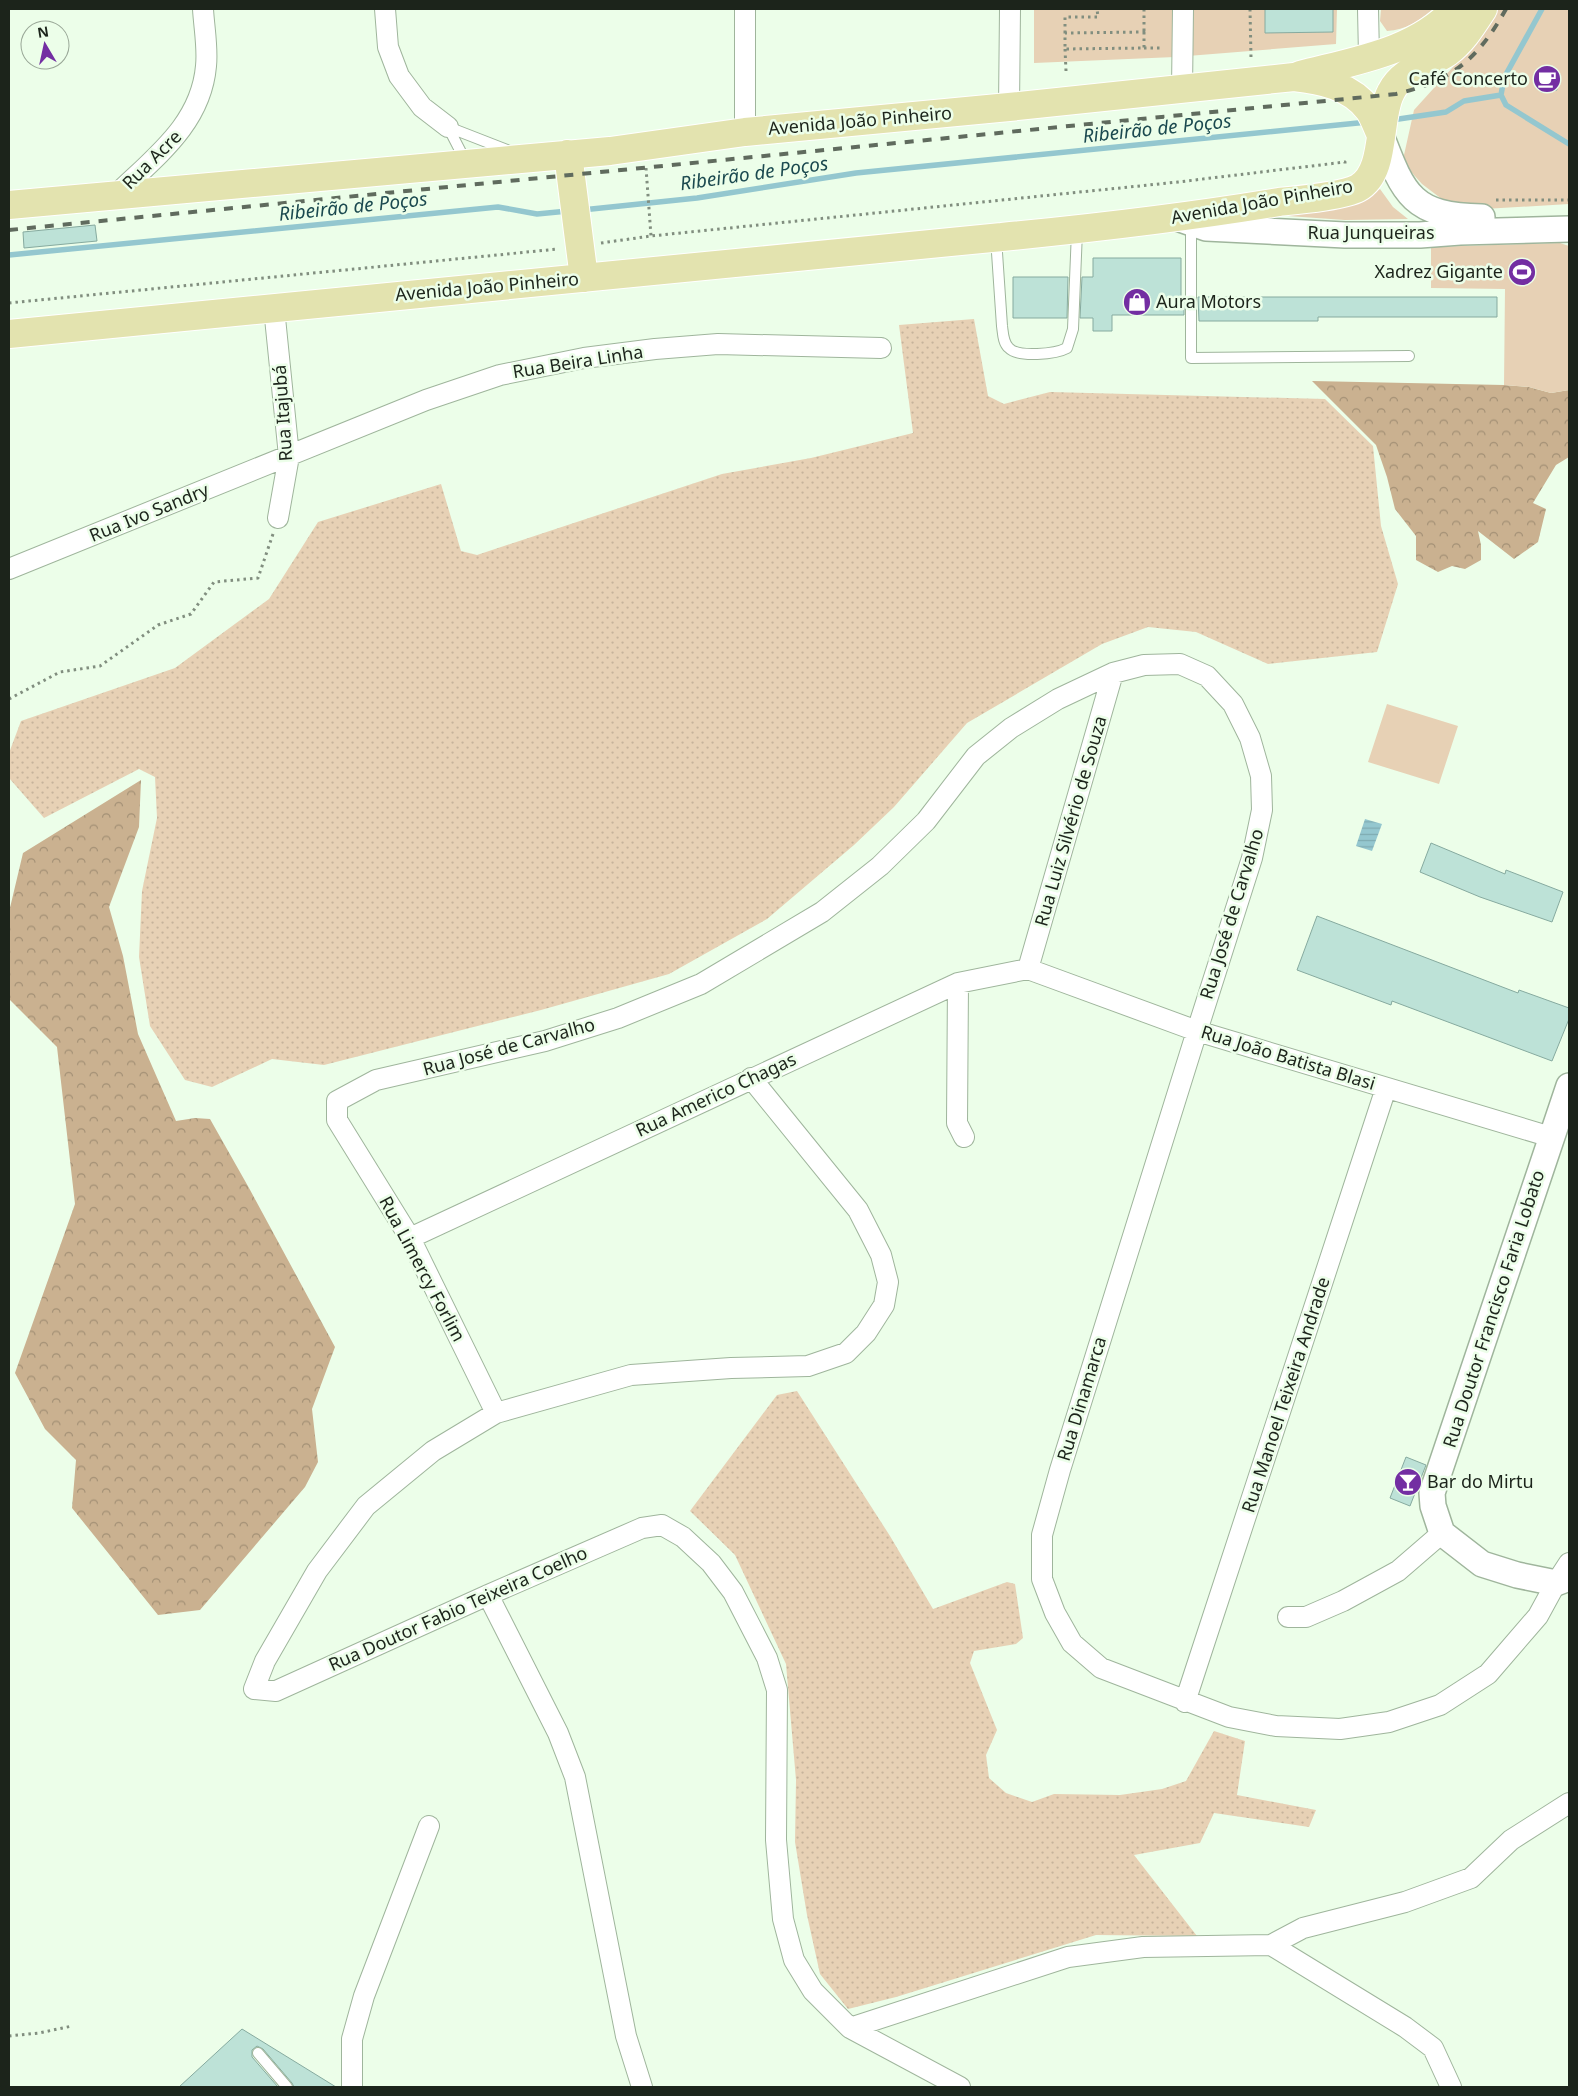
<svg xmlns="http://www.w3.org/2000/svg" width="1578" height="2096" font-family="'Noto Sans',sans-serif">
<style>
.grass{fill:url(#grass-dots)}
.forest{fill:url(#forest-crowns)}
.green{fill:#e7d1b5}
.water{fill:url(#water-rules)}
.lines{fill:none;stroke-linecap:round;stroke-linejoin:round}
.stream{stroke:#94c7cf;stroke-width:5.5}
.building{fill:#bde2d7;stroke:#86aa9f}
.service-casing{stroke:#9fb59c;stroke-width:12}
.minor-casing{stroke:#9fb59c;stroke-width:22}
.tertiary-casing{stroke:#9fb59c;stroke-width:28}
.primary-casing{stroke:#fff;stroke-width:30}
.path{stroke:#818e7f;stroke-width:3;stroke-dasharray:2.5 4;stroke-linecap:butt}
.service{stroke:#fff;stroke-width:10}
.minor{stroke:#fff;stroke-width:20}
.tertiary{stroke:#fff;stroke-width:25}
.primary{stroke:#e3e3af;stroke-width:28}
.rail{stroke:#606b5e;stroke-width:4;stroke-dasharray:9 9;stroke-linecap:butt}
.labels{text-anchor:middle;stroke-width:5;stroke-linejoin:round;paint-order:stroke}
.poi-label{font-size:18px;fill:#1c241b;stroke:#ecfee9;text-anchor:end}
.street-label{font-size:18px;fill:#1c241b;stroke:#ecfee9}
.water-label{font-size:19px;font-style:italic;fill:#1b494f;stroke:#ecfee9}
</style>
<defs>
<pattern id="grass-dots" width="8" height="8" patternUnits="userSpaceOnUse" patternTransform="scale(1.25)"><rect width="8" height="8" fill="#e7d1b5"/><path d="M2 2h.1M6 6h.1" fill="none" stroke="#c6b39b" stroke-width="1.8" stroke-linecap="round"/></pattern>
<pattern id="forest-crowns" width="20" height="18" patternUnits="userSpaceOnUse" patternTransform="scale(1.25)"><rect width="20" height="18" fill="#cab190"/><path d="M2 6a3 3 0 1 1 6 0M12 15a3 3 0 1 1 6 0" fill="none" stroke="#a39075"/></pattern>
<pattern id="water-rules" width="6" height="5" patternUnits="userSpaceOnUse" patternTransform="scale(1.25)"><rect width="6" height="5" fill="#94c7cf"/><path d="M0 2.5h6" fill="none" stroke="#7fabb1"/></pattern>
</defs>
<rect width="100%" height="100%" fill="#ecfee9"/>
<path class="grass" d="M974 319 988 396 1004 404 1050 392 1325 399 1373 446 1381 526 1398 584 1377 652 1268 664 1196 632 1148 627 1102 644 967 723 894 807 854 845 767 919 669 974 541 1010 324 1065 272 1059 212 1087 185 1080 150 1026 139 957 142 891 157 818 155 777 139 769 44 818 9 778V753L21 721 175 668 269 599 318 522 441 484 461 551 477 555 722 474 811 458 913 433 899 325Z
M797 1391 890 1536 933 1609 1007 1582 1015 1584 1023 1638 1016 1644 974 1651 970 1663 997 1730 986 1755 989 1778 1006 1793 1032 1802 1054 1794 1120 1795 1162 1789 1186 1781 1214 1731 1245 1741 1237 1795 1316 1810 1309 1827 1214 1813 1200 1843 1134 1855 1197 1936 1096 1935 896 1997 848 2009 820 1974 807 1915 795 1842 796 1780 786 1664 735 1555 690 1511 777 1395Z"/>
<path class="forest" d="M1312 381 1504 385 1529 387 1551 393 1569 390V457L1556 465 1533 503 1546 509 1538 542 1514 559 1478 531 1481 545V560L1465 569 1452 566 1438 572 1416 560V536L1395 509 1387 477 1376 445Z
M141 780 139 827 109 907 123 956 138 1034 176 1121 195 1118 210 1119 249 1188 335 1347 312 1409 318 1462 305 1487 200 1610 158 1615 72 1508 76 1460 45 1429 15 1373 75 1204 57 1047 9 999V912L23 853Z"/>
<path class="green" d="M1034 9H1337L1336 44 1175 57 1034 63Z
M1381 9H1433C1419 21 1406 30 1387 31L1380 21Z
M1498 9H1569V204L1484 209 1443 200 1422 184 1405 165 1404 155 1414 110 1472 46Z
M1380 189 1393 207 1408 219 1345 220 1244 213 1365 197Z
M1560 243 1569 246V390L1551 393 1529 387 1504 385 1505 289 1431 288V247Z
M1387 704 1458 726 1439 784 1368 762Z"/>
<path class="water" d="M1365 819 1382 824 1372 851 1356 846Z"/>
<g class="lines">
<path class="stream" d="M1501 95 1504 78 1542 9
M1501 95 1506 105 1569 144
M1392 120 1446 112 1464 101 1501 95
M582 210 697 198 856 173 1368 122
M9 255 498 207 537 214 568 211"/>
</g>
<path class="building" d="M1265 9H1333V32L1265 33Z
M1554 67 1557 90 1541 92 1538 69Z
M95 225 97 241 24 248 23 232Z
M1093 258H1181V297H1184V315H1112V331H1093V318H1080L1082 277H1093Z
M1013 277H1068L1067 318H1013Z
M1198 297H1497V317H1318V321H1199Z
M1431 843 1505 874 1506 870 1563 892 1552 922 1480 897 1420 872Z
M1317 916 1518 993 1519 990 1569 1008V1019L1552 1061 1392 1001 1391 1005 1297 970Z
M1406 1457 1426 1465 1410 1506 1390 1498Z
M242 2029 336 2087H294L292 2083 263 2049 257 2046 252 2050V2057L278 2087H179Z"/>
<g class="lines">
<defs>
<path id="service" d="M466 162 448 127 512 152
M1191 224V358L1409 356
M996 238 1002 326C1003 333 1003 343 1009 348 1018 358 1056 354 1067 348L1073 329 1077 231
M258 2053 287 2087"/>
<path id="minor" d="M385 9 388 47 399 76 422 107 448 127
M1368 9 1369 56
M1182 89 1183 9
M1009 107 1010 9
M745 132V9
M117 194C155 157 201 124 206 66 208 48 204 27 203 9
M274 308 289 456 278 518
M9 569 426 400 500 375 584 358 655 349 718 344 881 348
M1028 969 1197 1031 1551 1137
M1028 969 1113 673
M958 983 957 1123 964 1137
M751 1078 858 1210 881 1255 888 1282 884 1305 866 1333 846 1353 808 1366 731 1368 631 1375 496 1413 433 1451 366 1506 317 1571 265 1661 254 1689 276 1691 488 1595 642 1528 662 1525 683 1537 711 1563 733 1592 767 1658 777 1690 776 1840 783 1919 794 1960 813 1991 850 2028 960 2087
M410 1238 958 983 1028 969
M496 1413 410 1238 337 1120V1101L376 1080 545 1041 618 1018 701 984 822 912 880 866 926 821 976 756 1011 728 1058 699 1113 673 1144 665 1180 664 1207 676 1233 704 1250 738 1261 776 1262 810 1252 858 1197 1031 1060 1470 1042 1535V1579L1055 1613 1072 1643 1101 1668 1229 1717 1276 1726 1340 1729 1389 1722 1440 1705 1488 1674 1538 1616 1556 1583 1569 1563
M488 1595 558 1733 575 1777 626 2036 642 2087
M1288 1617H1306L1343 1601 1398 1571 1442 1533
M1185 1702 1386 1088
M1271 1945 1303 1928 1405 1902 1471 1878 1511 1840 1569 1803
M850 2028 1068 1957 1143 1947 1271 1945 1405 2027 1433 2048 1451 2087
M352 2087V2039L364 1996 429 1826"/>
<path id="tertiary" d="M1381 135C1404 196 1413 216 1482 217
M1174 217 1206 228 1345 235H1420L1460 232 1569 229
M1569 1086 1432 1493 1433 1506 1442 1533 1482 1564 1517 1575 1556 1583 1569 1578"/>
<path id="primary" d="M1300 75C1354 61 1416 52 1455 9
M568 154 584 278
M9 205 610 151 745 132 1009 107 1294 77C1322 80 1351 86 1369 110 1374 117 1377 127 1381 135
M9 334C340 301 671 269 1002 237 1095 228 1188 217 1279 202 1298 200 1343 196 1358 188 1387 172 1377 118 1391 92 1403 68 1428 66 1448 52 1463 41 1473 24 1483 9"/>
</defs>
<use href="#service" class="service-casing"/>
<use href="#minor" class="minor-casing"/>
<use href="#tertiary" class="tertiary-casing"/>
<use href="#primary" class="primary-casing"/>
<path class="path" d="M1144 9V32
M1250 9 1251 58
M1144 32V48L1065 49V33Z
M1065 33V17H1098L1097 9
M1144 48H1163
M1065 49 1066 71
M646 168 651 236
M1496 200H1569
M601 243 651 236 1178 182 1345 162V167
M9 303 558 249
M9 699 60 672 100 666 158 625 191 614 214 582 258 578 273 534
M9 2036 39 2033 72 2026"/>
<use href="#service" class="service"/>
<use href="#minor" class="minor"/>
<use href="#tertiary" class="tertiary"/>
<use href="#primary" class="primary"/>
<path class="rail" d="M9 230 1396 94C1452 81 1478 59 1506 9"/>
</g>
<defs>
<symbol id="cafe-disc" viewBox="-11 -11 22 22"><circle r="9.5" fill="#732ea2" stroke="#ecfee9"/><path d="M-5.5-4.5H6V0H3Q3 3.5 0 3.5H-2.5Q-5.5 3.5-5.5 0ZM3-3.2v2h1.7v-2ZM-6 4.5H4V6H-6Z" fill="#fff"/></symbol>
<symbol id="stadium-disc" viewBox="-11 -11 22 22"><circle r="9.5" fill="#732ea2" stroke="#ecfee9"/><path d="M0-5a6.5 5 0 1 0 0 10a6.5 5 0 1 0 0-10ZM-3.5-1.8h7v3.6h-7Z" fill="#fff"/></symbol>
<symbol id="shop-disc" viewBox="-11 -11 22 22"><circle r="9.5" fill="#732ea2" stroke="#ecfee9"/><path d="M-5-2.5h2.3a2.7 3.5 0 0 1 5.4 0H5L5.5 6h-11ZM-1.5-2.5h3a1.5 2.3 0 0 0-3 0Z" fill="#fff"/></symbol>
<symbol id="bar-disc" viewBox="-11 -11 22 22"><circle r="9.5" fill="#732ea2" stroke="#ecfee9"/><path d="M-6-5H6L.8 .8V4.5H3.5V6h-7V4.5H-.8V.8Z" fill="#fff"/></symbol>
</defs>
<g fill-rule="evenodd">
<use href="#cafe-disc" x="1531" y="63" width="32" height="32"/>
<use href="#stadium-disc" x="1506" y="256" width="32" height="32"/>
<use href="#shop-disc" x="1121" y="286" width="32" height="32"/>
<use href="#bar-disc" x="1392" y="1466" width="32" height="32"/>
</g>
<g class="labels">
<g class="poi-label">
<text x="1528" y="85">Café Concerto</text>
<text x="1503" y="278">Xadrez Gigante</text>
<text x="1156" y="308" text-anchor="start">Aura Motors</text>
<text x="1427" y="1488" text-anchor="start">Bar do Mirtu</text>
</g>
<g class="street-label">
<text transform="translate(860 121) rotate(-5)" y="6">Avenida João Pinheiro</text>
<text transform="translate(152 160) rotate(-45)" y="6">Rua Acre</text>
<text transform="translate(1262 202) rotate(-10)" y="6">Avenida João Pinheiro</text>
<text x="1371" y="239">Rua Junqueiras</text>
<text transform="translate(487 287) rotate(-5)" y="6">Avenida João Pinheiro</text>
<text transform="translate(578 362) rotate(-9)" y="6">Rua Beira Linha</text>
<text transform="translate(283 413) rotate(-94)" y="6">Rua Itajubá</text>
<text transform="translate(149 513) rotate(-22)" y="6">Rua Ivo Sandry</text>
<text transform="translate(1071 821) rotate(-74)" y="6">Rua Luiz Silvério de Souza</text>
<text transform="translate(1232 914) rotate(-73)" y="6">Rua José de Carvalho</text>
<text transform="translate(509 1047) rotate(-15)" y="6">Rua José de Carvalho</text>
<text transform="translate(1288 1058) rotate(17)" y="6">Rua João Batista Blasi</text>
<text transform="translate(716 1095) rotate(-25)" y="6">Rua Americo Chagas</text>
<text transform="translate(422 1269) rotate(62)" y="6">Rua Limercy Forlim</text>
<text transform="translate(1494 1309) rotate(-72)" y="6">Rua Doutor Francisco Faria Lobato</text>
<text transform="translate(1286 1395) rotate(-72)" y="6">Rua Manoel Teixeira Andrade</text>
<text transform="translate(1082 1399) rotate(-73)" y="6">Rua Dinamarca</text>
<text transform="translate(458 1609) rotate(-24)" y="6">Rua Doutor Fabio Teixeira Coelho</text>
</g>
<g class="water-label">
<text transform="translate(1157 128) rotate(-6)" y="7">Ribeirão de Poços</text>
<text transform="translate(754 173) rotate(-8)" y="7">Ribeirão de Poços</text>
<text transform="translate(353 206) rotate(-6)" y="7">Ribeirão de Poços</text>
</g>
</g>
<rect width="1578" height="2096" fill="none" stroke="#1c241b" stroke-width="20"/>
<g transform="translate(45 45) rotate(351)"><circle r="24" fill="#ecfee9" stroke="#99a797"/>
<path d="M0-4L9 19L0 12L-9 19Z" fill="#732ea2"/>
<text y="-8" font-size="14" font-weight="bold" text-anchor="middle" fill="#1c241b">N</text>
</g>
</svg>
